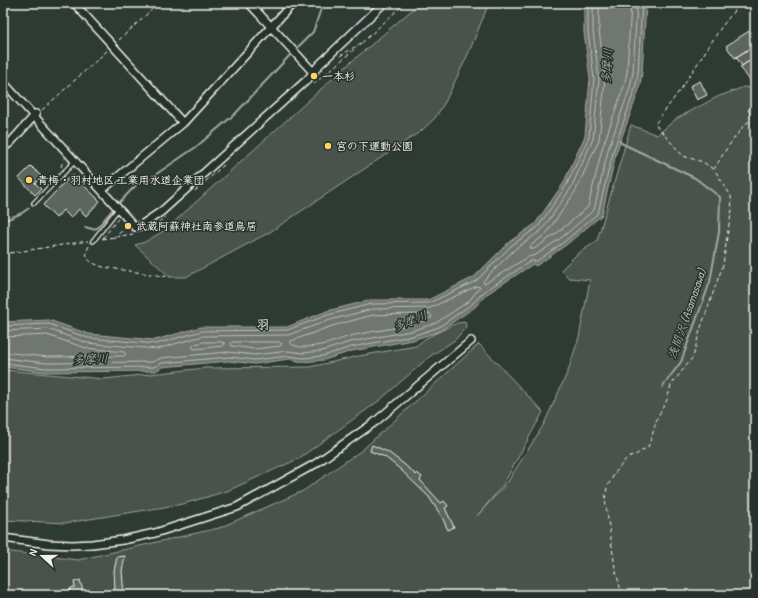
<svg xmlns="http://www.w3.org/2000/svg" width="758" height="598" font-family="'Patrick Hand','Klee One',sans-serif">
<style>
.green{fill:#48524c;stroke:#9ea29a}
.water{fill:#6f7770;stroke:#a4a8a0}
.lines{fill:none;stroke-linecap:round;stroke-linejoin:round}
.shore{stroke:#bfc0b8;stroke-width:1}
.stream{stroke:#a4a8a0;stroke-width:2}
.building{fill:#5c655e;stroke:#f4f1e8}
.service-casing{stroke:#f4f1e8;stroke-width:6}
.minor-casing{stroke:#f4f1e8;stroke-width:10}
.path{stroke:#f4f1e8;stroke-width:1;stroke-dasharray:4 3;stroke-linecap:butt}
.service{stroke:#26332d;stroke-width:3.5}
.minor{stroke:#26332d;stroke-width:7}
.poi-dot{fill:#ffd166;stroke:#26332d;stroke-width:1.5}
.labels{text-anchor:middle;stroke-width:3;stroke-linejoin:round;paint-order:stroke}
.poi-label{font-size:11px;font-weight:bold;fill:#f4f1e8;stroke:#26332d;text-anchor:start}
.water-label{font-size:12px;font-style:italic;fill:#b8bab2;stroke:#26332d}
.quarter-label{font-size:13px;font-weight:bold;fill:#f4f1e8;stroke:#26332d}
</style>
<rect width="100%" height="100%" fill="#2e3b34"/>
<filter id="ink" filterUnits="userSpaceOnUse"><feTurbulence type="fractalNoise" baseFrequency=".025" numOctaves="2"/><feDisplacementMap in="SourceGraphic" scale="8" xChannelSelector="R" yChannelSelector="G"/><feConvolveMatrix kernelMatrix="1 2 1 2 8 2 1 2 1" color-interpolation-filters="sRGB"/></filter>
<g filter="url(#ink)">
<path class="green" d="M420 3H489L469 52 445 102 435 118 421 131 270 232 186 277H170L135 245 145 242 165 230 351 62Z
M744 87 755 89V595H398L399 594 397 595H3V551L78 560 219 528 303 491 362 450 479 344 543 412 503 485 477 516 507 483 544 424 568 371 579 337 590 280 569 278 561 270 576 255 597 241 631 125 657 135 676 119 717 97Z
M465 322 466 327 455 340 429 357 380 400 298 459 227 491 183 504 65 523 3 520V370L104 379 205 368 310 367 359 356 416 346 426 338 457 323Z"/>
<path class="water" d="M584 3H646L642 73 639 90 616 153 602 215 566 245 536 266 533 264 487 294 475 307 440 331 413 340 352 351 324 360 302 362 289 359 255 364 229 361 162 367 156 371 45 372 3 367V322L49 320 89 334 155 340 201 327H287L327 311 371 300H428L474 277 509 242 535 224 563 184 585 136 590 79 584 32Z"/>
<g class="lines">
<path class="shore" d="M593 3V31L599 79 593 139 571 188 542 230 515 249 483 281 484 284 528 257 536 255 561 238 594 210 608 150 630 88 633 72 637 3
M599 3V30L605 79 599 140 575 192 546 234 530 246 531 249H534L557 233 588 207 602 149 624 86 627 72 631 3
M430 314 432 316 431 318C405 328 377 330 350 336 340 339 330 344 320 345 311 347 297 349 290 343L291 341 332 326 373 315Z
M3 326 49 324 88 338 156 344 202 331 287 330 328 315 371 304 429 303 476 281 512 245 538 227 566 186 589 137 594 79 588 31V3
M3 331 48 329 87 343 157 349 203 336 288 335 330 320 372 309 430 308 477 286 480 287 469 301 436 323 411 331 350 342 322 351 303 353 288 351 255 355 228 352 161 358 152 362 46 363 3 358
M3 337 47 335 86 348 124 352 126 354 124 356 47 357 3 352
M204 342H223L225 344 223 346 195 349 193 348V345Z
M233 342H279L282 344 280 346 255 349 232 346 231 344Z
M3 363 46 368 154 367 162 363 229 357 255 360 288 356 303 358 323 356 351 347 412 336 439 327 472 304 485 291 531 261H537L564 242 598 213 613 152 635 89 638 73 642 3"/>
<path class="stream" d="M295 50 313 32 323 3
M620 141 621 143 695 178 720 197 719 232 710 282 681 362 662 387
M117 205 139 182 149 179 196 147 236 113 292 53
M3 221 22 213 29 208
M85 227 92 229 97 228 114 208"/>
</g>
<path class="building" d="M749 31 755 41V45L735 58 726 46Z
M755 45V57L742 66 736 57Z
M755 57V81L752 83 740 67Z
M700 81 707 95 697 100 690 86Z
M755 105V115L752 117 748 110Z
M31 166 42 177 35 183 41 189 35 195 19 178Z
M72 174 100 201 86 216 79 209 71 218 63 210 56 218 43 205Z
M372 445 388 452 405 465 416 475 417 473 422 477 420 480 441 503 444 501 448 506 445 508 454 527 448 530 442 517 429 497 400 469 385 457 370 451Z
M125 556 122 571 124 595H111V590L115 589 114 571 117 557Z
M80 580 84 595H70L68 594 71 588 75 587 74 582Z"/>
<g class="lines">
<defs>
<path id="service" d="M34 203 75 161
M93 241 118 209"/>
<path id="minor" d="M74 3 183 123
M249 3 313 72
M3 82 135 227 140 226 162 211 308 79 319 65 384 3
M3 148 10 143 36 114
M102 190 183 123 293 3
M3 538 49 544 73 545 92 544 123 540 155 533 237 507 315 464 375 422 471 341"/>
</defs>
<use href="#service" class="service-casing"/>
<use href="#minor" class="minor-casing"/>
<path class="path" d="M119 40 159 3
M340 56 361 43
M314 84 365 40 405 3
M42 110 108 50
M61 167 64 158
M713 169 703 162 683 156 655 124 683 86 720 29 740 3
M195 191 224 165
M147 230 166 217
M103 238 118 219
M113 238 126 228
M102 239 133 234
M89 246C82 259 91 263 103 267L170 277
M3 254 88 241
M622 595 615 568 609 526 605 500 607 487 615 473 626 459 637 454 648 447 652 436 657 418 667 400 671 385 693 357 700 330 723 265 728 230 732 210 731 196 714 169 727 148 745 124 755 118
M751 595 755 593"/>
<use href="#service" class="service"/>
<use href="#minor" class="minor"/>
</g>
</g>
<g class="poi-dot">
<circle cx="314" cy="76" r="4"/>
<circle cx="328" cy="146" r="4"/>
<circle cx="29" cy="180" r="4"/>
<circle cx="128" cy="226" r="4"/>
</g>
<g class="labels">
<g class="poi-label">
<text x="322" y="80">一本杉</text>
<text x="336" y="150">宮の下運動公園</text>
<text x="37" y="184">青梅・羽村地区 工業用水道企業団</text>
<text x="136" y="230">武蔵阿蘇神社南参道鳥居</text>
</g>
<g class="water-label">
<text transform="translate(607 66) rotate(-86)" y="4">多摩川</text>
<text transform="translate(687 314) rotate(-71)" y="4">浅間沢 (Asamasawa)</text>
<text transform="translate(410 321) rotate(-21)" y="4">多摩川</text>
<text transform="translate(90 359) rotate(-2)" y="4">多摩川</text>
</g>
<g class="quarter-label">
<text x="263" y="329">羽</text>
</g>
</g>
<rect width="758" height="598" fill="none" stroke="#26332d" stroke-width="16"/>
<rect x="8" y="8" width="742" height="582" fill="none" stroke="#f4f1e8" stroke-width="1.5" filter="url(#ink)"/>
<g transform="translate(42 556) rotate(291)" stroke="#26332d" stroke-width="3" paint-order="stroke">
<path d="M0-3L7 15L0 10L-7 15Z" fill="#f4f1e8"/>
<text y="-6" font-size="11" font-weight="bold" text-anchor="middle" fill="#f4f1e8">N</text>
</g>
</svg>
